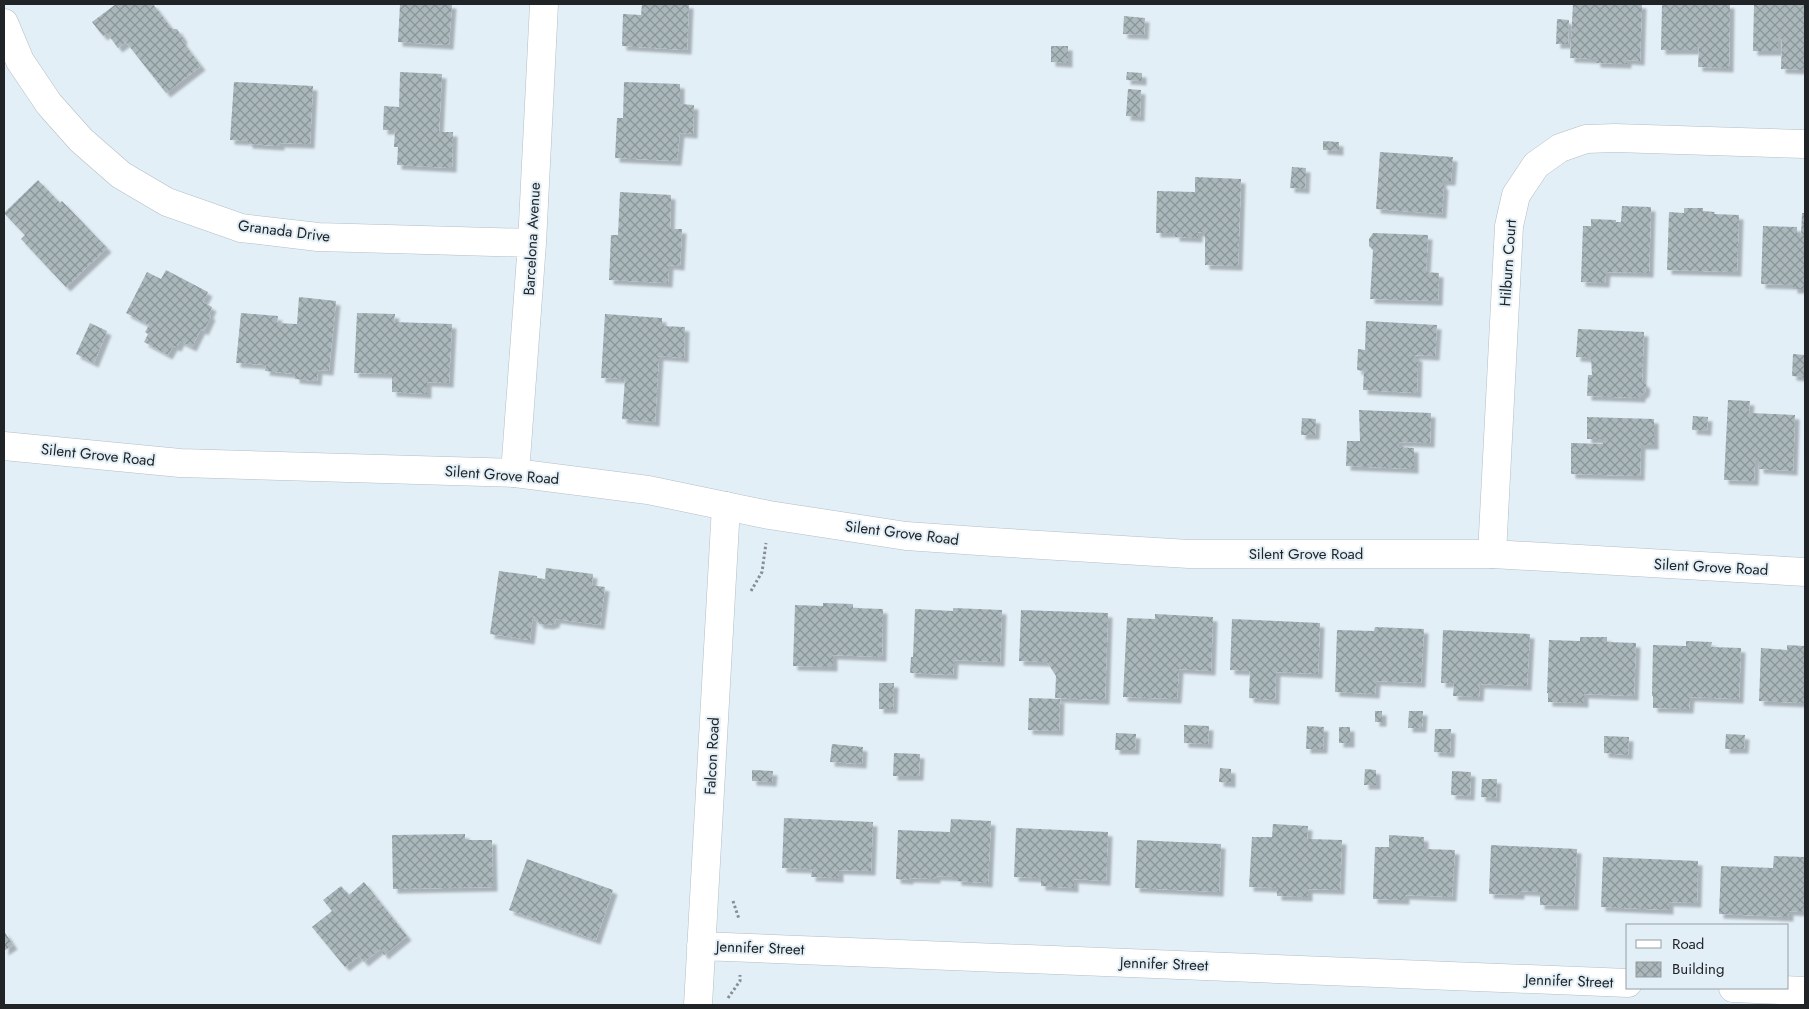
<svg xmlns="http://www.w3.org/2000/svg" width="1809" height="1009" font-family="Jost,sans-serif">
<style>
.building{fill:url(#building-cross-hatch);filter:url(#shadow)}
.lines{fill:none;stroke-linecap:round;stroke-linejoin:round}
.minor-casing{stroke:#b3bec5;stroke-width:29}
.tertiary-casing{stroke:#b3bec5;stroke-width:29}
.path{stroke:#868e94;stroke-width:3;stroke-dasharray:2.5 2.5;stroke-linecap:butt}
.minor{stroke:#fff;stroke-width:28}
.tertiary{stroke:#fff;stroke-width:28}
.labels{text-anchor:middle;stroke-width:4;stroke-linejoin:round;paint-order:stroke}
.street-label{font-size:15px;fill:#202427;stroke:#e3eff7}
</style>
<defs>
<pattern id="building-cross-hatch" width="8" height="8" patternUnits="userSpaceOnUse" patternTransform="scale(1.25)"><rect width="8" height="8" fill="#aab8bc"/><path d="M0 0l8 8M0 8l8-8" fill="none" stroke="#8a9599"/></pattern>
<filter id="shadow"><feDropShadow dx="4.5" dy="4.5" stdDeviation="1" flood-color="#0004"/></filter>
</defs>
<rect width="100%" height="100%" fill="#e3eff7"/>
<path class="building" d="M116 4H153L172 29H177L183 38 182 41 201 66 166 93 126 42 118 48 107 33 103 36 92 22Z
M400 4H452L449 45 398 42Z
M642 4H689L687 50 622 46 623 14 641 15Z
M1573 4H1642L1640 61 1627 60V64L1596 63V59L1570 58Z
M1662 4H1730L1729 68 1698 67 1699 47H1696V50H1661Z
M1754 4H1805V70L1781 69 1782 39 1778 38V51H1753Z
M1124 16 1145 18 1144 35 1123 34Z
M1557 19 1569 20 1568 44H1556Z
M1051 46H1068V63L1051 62Z
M400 72 442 74 439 132H453L452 168 397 165 398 147H394L395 130H383L384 106 399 107Z
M1127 72 1142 73V81L1126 80Z
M234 82 313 86 310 144 280 143V146L248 144V141L230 140Z
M624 82 680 84V104L694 105 693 134 680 133 677 161 615 158 617 118H623Z
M1128 89 1141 90 1140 117 1126 116Z
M1323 141 1339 142V151L1323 150Z
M1380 152 1453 157 1451 181H1442V185H1444L1442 214 1376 209Z
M1292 167 1306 168 1305 189 1290 188Z
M1195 177 1241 179 1238 266 1205 265V233L1198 232V238L1175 237V233H1156L1157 191 1195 192Z
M38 180 60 203 62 201 107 248 66 287 21 239 25 235 4 213Z
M620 192 671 195 670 229H682L680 266 669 265 668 283 609 280 611 235H618Z
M1622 206 1651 207 1649 273 1606 272 1605 283 1581 282 1583 226H1591V219L1616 220V222H1621Z
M1684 208H1703V211L1715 212 1714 214 1739 215 1737 272 1667 270 1669 212 1684 213Z
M1802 213H1805V289H1793V285L1761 284 1763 226 1797 227V236H1801Z
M1373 233 1428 235 1426 272 1439 273 1438 301 1370 299 1373 250 1369 246V239Z
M166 270 208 292 203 302 212 307 209 314 211 316 204 331 201 329 192 347 180 341 177 347 173 346 168 355 144 342 148 334 145 332 149 325 126 313 147 272 161 279Z
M299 297 336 301 329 371 318 370 317 381 295 379V374L265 371 266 365 236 363 241 313 278 316 277 323 297 324Z
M357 313 395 314 394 322 452 324 449 383 427 382V394L392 392V374L354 373Z
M605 314 662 318V326L685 327 684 358 659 356 655 422 622 419 625 379 601 378Z
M1366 321 1437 325 1435 356 1415 355 1414 356 1418 357 1417 393 1363 390 1364 371 1357 370 1358 349 1365 350Z
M90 323 107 331 94 363 76 354Z
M1578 329 1644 332 1642 381 1646 385 1645 392 1641 395V398L1587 396 1588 375H1592L1591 358 1576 357Z
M1793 354 1805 355 1804 377 1792 376Z
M1728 400 1750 401 1749 413 1795 415 1793 471 1759 469V460H1755L1754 481 1724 480Z
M1359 410 1431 413 1430 443 1399 442V447L1414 448V469L1346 466 1347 441H1360Z
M1693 416 1708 417 1707 431 1692 430Z
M1587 417 1654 419V445H1641L1640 476 1571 474V443L1603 444V439H1587Z
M1302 418 1316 419 1315 435H1301Z
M546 568 593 574 592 585 605 587 600 625 556 619 555 623 549 625 539 624 538 621 534 620 535 617 533 616 530 640 490 634 499 571 537 576V578L545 579Z
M823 603 853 604V608L883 609 882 657 833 655V667L793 666 795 605 823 606Z
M953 608 1002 610 1000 662 954 660 953 675 910 673 911 657H913L915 609 953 611Z
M1021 610 1108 613 1105 700 1055 698 1056 676 1047 662 1019 661Z
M1155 614 1213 617 1211 671 1179 669 1177 699 1123 697 1127 618 1155 619Z
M1232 619 1320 623 1318 674 1276 672 1275 700 1249 698 1250 671 1230 670Z
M1375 627 1424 629 1421 683 1376 681 1375 694 1335 692 1337 630 1374 631Z
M1443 630 1530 634 1527 686 1480 684 1479 697 1453 696 1454 683H1441Z
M1580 637H1607V642L1636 643 1634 696 1584 694V703L1548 702V693H1547L1549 640 1580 641Z
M1686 641 1712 642 1711 647 1741 648 1739 699 1690 697 1689 709 1653 708V696H1652L1653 645 1686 646Z
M1787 645 1805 646V703L1759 701 1761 648 1787 650Z
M879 683H894L893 709H879Z
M1029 698 1060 699 1059 731 1028 730Z
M1375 711H1382V722H1375Z
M1409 711H1423L1422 728H1408Z
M1184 725 1209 726 1208 744 1184 743Z
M1307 726 1324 727 1323 749H1306Z
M1339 727H1350V743H1339Z
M1435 729H1451L1450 753 1434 752Z
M1116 733 1136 734 1135 750H1115Z
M1726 734 1745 735 1744 749H1725Z
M1604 736 1629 737 1628 755 1604 753Z
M832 744 863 747 862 764 830 762Z
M894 753 920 754 919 776H893Z
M1220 768 1231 769V783L1219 782Z
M1365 769 1376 770V785H1364Z
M752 770 773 771 772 782 752 781Z
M1452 771 1471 772 1470 796 1451 795Z
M1482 779H1497L1496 798 1481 797Z
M784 818 873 822 871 871 839 870V878L811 877 812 869 782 868Z
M951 819 991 821 988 883 957 881V877L936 876V879L909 878V880L896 879 898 830 950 832Z
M1273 824 1308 826 1307 839 1342 840 1340 890 1308 889V897L1277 896V888L1249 887 1252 837H1272Z
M1016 828 1108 832 1106 881 1074 879V888L1041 886V878L1014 877Z
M465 834V840H492L493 887 393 889 392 835Z
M1389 835 1424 837V849L1455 850 1452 897 1405 895V900L1373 899 1375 847H1389Z
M1137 840 1221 844 1219 892 1135 888Z
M1491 845 1577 849 1574 906 1540 905V892L1520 891V895L1489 894Z
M1774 856 1805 857V912L1789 911V917L1719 914 1721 866 1773 868Z
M1603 857 1698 861 1697 903 1669 902V910L1601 907Z
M527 859 613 890 596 940 509 910Z
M364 882 407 936 384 955 380 949 364 962 359 956 345 967 312 927 332 911 323 900 341 886 349 895Z
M4 931 13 945 4 951Z"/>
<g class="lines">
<defs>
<path id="minor" d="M4 23 20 61 49 104 81 140 121 175 167 202 241 228 318 237 532 243
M515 473 532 243 544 4
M1492 554 1509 226 1516 195 1536 165 1560 148 1586 139 1615 138 1805 144
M701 946 1628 983
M1733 988 1805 991
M698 1005 726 506"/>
<path id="tertiary" d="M4 446 180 463 515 473 648 490 769 515 906 536 993 542 1189 554H1492L1805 572"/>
</defs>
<use href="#minor" class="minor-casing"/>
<use href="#tertiary" class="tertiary-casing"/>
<path class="path" d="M751 591 762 572 766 543
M733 901 739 919
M728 998 740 981V975"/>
<use href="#minor" class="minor"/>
<use href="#tertiary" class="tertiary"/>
</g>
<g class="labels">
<g class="street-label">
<text transform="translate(284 231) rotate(7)" y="5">Granada Drive</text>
<text transform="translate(532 239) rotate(-87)" y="5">Barcelona Avenue</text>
<text transform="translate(1508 263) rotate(-86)" y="5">Hilburn Court</text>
<text transform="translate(98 455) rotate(6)" y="5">Silent Grove Road</text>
<text transform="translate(502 475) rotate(4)" y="5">Silent Grove Road</text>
<text transform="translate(902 533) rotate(7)" y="5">Silent Grove Road</text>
<text x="1306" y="559">Silent Grove Road</text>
<text transform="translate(1711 567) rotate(3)" y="5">Silent Grove Road</text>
<text transform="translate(712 756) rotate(-87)" y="5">Falcon Road</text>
<text transform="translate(760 948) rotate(2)" y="5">Jennifer Street</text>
<text transform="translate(1164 964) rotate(2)" y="5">Jennifer Street</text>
<text transform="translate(1569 981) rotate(2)" y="5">Jennifer Street</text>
</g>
</g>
<rect width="1809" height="1009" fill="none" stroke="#202427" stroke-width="10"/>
<rect x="1626" y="924" width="162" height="65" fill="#e3eff7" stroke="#959ea4"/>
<rect x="1636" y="940" width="25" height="8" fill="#ffffff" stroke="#959ea4"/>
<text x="1672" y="949" font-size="15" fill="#202427">Road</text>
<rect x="1636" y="962" width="25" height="15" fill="url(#building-cross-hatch)" stroke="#959ea4"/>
<text x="1672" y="974" font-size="15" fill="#202427">Building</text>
</svg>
